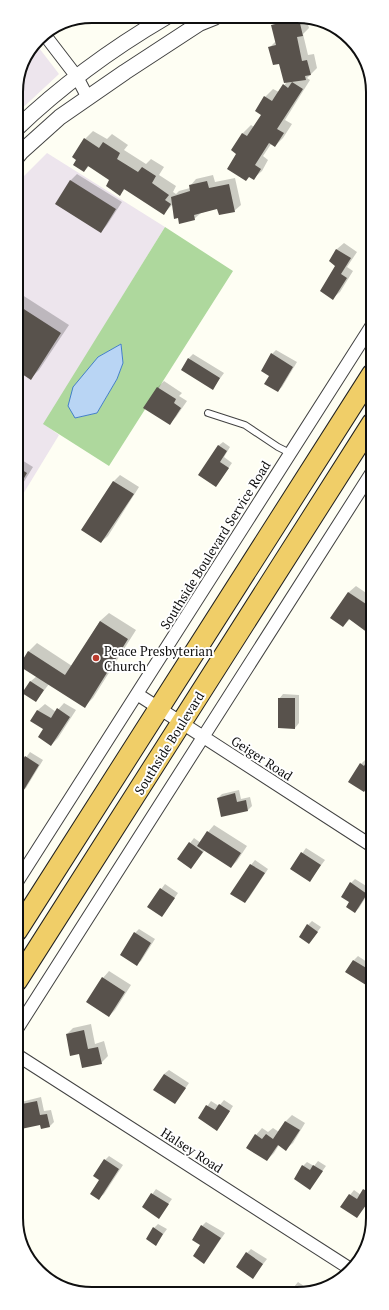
<svg xmlns="http://www.w3.org/2000/svg" width="389" height="1310" font-family="'PT Serif',serif">
<style>
.industrial{fill:#ede5ed}
.forest{fill:#aed89d;fill-rule:evenodd}
.water{fill:#b9d5f4;stroke:#437fc8}
.shadow{fill:#0003}
.building{fill:#58524c}
.lines{fill:none;stroke-linecap:round;stroke-linejoin:round}
.service-casing{stroke:#424242;stroke-width:8}
.minor-casing{stroke:#424242;stroke-width:14}
.tertiary-casing{stroke:#424242;stroke-width:17}
.trunk-casing{stroke:#202020;stroke-width:22}
.service{stroke:#fff;stroke-width:6}
.minor{stroke:#fff;stroke-width:12}
.tertiary{stroke:#fff;stroke-width:15}
.trunk{stroke:#f0ce68;stroke-width:20}
.poi-dot{fill:#ba3b2d;stroke:#fff;stroke-width:1.5}
.labels{text-anchor:middle;stroke-width:4;stroke-linejoin:round;paint-order:stroke}
.street-label{font-size:13px;fill:#0f0f0f;stroke:#fff}
.poi-label{font-size:13px;fill:#0f0f0f;stroke:#fff;text-anchor:start}
.rim{fill:none;stroke:#0f0f0f;stroke-width:2}
</style>
<rect width="100%" height="100%" fill="#fefef3"/>
<path class="industrial" d="M36 44 59 74 16 114V87Z
M47 153 165 227 44 424 59 435 17 504 16 184Z"/>
<path class="forest" d="M165 227 233 271 109 466 43 424ZM121 344 123 363 117 379 97 413 75 418 98 357Z"/>
<path class="water" d="M121 344 123 363 117 379 97 413 75 418 68 406 73 387 98 357Z"/>
<path class="shadow" d="M288 17H306L309 28 303 34 308 55 314 54 317 68 307 78 310 80 285 120 292 124 283 138 275 146 271 144 263 156 268 160 262 171 253 179 249 176 238 153 232 150 243 133 251 125 254 127 262 114 265 97 273 89 279 92 286 83 279 63 270 47 276 41 272 26 279 19Z
M93 131 107 139 112 134 128 145 124 150 146 164 151 159 164 167 159 175 176 186 173 192 176 194 179 191 190 188V186L196 179 213 175 215 182 235 178 241 205 234 211 218 208 201 213 194 219 173 204 164 213 125 189 120 194 111 180 89 166 84 171 77 160 85 139Z
M77 174 122 202 107 225 101 232 56 204 71 180Z
M344 243 357 252 347 267 353 271 340 292 333 298 337 266 330 261 337 249Z
M16 291 69 325 39 370 31 378 16 369Z
M276 350 297 362 282 387 278 391 272 354Z
M193 354 224 373 213 388 189 358Z
M164 381 182 393 179 396 187 401 176 417 170 423 157 388Z
M223 442 230 447 224 457 232 463 216 486 218 446Z
M17 457 33 467 17 493Z
M120 475 139 487 108 536 101 542 82 530 114 481Z
M356 586 372 597V627L368 631 350 619 343 626 332 617 349 592Z
M109 613 136 630 93 698 85 706 49 684 36 701 24 693 31 681 37 676 20 665 29 651 37 643 72 666 100 621Z
M283 694 299 695V723L295 728 279 699Z
M64 703 76 710 58 738 51 745 44 729 31 721 38 710 45 704 56 712Z
M30 752 43 760 26 788 21 792 17 789V770Z
M372 754V780L364 791 361 764 365 760 368 761Z
M239 790 241 799 250 797 252 806 248 810 218 798 222 794Z
M214 825 247 846 237 861 231 867 205 850 191 868 178 859 194 838 201 843 208 832Z
M306 848 325 860 310 880 292 868Z
M255 860 268 869 249 898 245 902 251 865Z
M355 879 371 889 359 908 355 912 350 902 351 883Z
M165 884 178 893 162 916 148 907Z
M312 921 321 927 309 943 308 925Z
M139 929 155 939 141 961 136 965 135 933Z
M358 956 373 966V975L365 984 354 960Z
M109 971 131 985 115 1010 109 1016 103 978Z
M91 1024 95 1044 104 1041 108 1056 101 1063 80 1052 67 1034 73 1028Z
M169 1070 189 1083 175 1103 164 1074Z
M41 1097 44 1111 51 1110 54 1122 50 1126 42 1128 41 1123 17 1105 21 1102Z
M224 1100 233 1106 221 1125 217 1129 199 1118 211 1101 219 1106Z
M292 1115 305 1123 293 1143 286 1149 279 1145 274 1153 267 1160 256 1135 262 1128 268 1132 273 1128 279 1132 286 1121Z
M109 1156 123 1165 104 1194 99 1198 101 1180 105 1160Z
M318 1161 326 1166 310 1188 303 1166 307 1162 314 1166Z
M368 1185 373 1188V1195L357 1217 350 1195 354 1190 361 1195Z
M156 1189 172 1199 159 1217 143 1207Z
M206 1222 225 1233 208 1258 204 1262 201 1245 202 1226Z
M158 1224 167 1229 156 1244 154 1228Z
M251 1249 267 1259 253 1277 247 1253Z
M298 1282 313 1292 289 1293Z"/>
<path class="building" d="M299 19 303 36 297 37 302 61 307 60 311 75 305 76 306 80 284 83 279 64 273 65 268 47 276 45 271 25Z
M337 31 342 33 346 35 340 38Z
M292 82 303 89 277 129 284 133 275 147 269 143 255 165 261 169 254 180 249 177 246 181 227 169 236 154 231 150 242 133 247 136 261 115 255 111 264 96 272 101 283 84 288 88Z
M84 138 99 148 103 142 120 153 117 159 138 172 142 167 156 176 152 183 169 195 165 200 171 204 164 215 124 189 120 196 106 186 109 180 88 166 84 172 73 165 76 160 72 157Z
M70 180 116 209 101 233 55 204Z
M207 181 209 188 229 184 235 212 219 215 217 209 194 215 195 220 179 224 178 218 174 219 171 197 190 191 189 185Z
M336 249 351 258 341 274 347 278 333 300 320 291 335 266 329 261Z
M16 304 61 333 31 380 16 370Z
M271 353 293 367 278 392 264 384 269 376 261 371Z
M188 358 220 378 213 390 181 370Z
M157 387 176 399 174 403 181 408 170 425 143 408Z
M218 445 227 451 220 462 229 468 216 487 198 475Z
M17 467 27 473 17 490Z
M113 481 134 494 101 543 81 530Z
M348 592 372 608V627L368 633 349 619 343 627 330 618Z
M100 621 128 639 85 708 19 666 28 651 65 675Z
M30 681 44 690 36 702 22 693Z
M278 698H295V729L278 728Z
M57 708 70 717 51 746 38 737 43 729 30 721 37 710 51 718Z
M372 752V779L364 792 348 782 360 763 364 766Z
M25 756 39 765 22 793 17 790V769Z
M235 793 237 802 246 800 248 811 221 817 217 798Z
M207 831 241 853 231 868 197 846Z
M189 842 203 852 191 869 177 859Z
M301 852 321 865 310 882 290 869Z
M250 864 265 873 245 903 230 894Z
M350 882 367 894 355 913 346 907 349 902 341 897Z
M160 888 175 898 162 917 147 907Z
M307 924 318 932 309 944 299 937Z
M134 932 151 943 137 966 120 955Z
M353 960 373 972 366 985 345 972Z
M102 977 125 992 109 1017 86 1002Z
M84 1030 88 1049 98 1047 102 1064 82 1068 79 1054 70 1056 66 1034Z
M164 1074 186 1088 175 1104 153 1090Z
M37 1101 40 1115 47 1114 50 1127 41 1129 40 1125 21 1129 17 1114V1105Z
M219 1104 230 1111 217 1131 198 1118 206 1105 215 1110Z
M285 1121 300 1130 286 1151 278 1145 267 1161 246 1148 255 1134 262 1139 266 1134 273 1139Z
M104 1159 119 1169 99 1200 90 1194 99 1180 93 1176Z
M302 1165 310 1170 313 1165 323 1171 310 1190 294 1179Z
M363 1189 373 1195 357 1218 340 1207 349 1194 357 1199Z
M151 1193 169 1204 159 1219 142 1207Z
M201 1225 221 1238 204 1264 193 1256 200 1245 192 1240Z
M153 1227 163 1234 156 1246 146 1239Z
M246 1252 263 1264 253 1279 236 1267Z
M293 1286 303 1293H288Z"/>
<g class="lines">
<defs>
<path id="service" d="M208 413 245 425 278 447 290 453"/>
<path id="minor" d="M44 34 77 77 88 98
M137 694 372 846
M17 882 372 325
M17 1029 372 472
M17 1055 352 1270"/>
<path id="tertiary" d="M16 129C61 86 113 48 166 17
M16 158 21 152 60 117 125 72 200 23 215 17"/>
<path id="trunk" d="M17 931 372 374
M17 981 372 423"/>
</defs>
<use href="#service" class="service-casing"/>
<use href="#minor" class="minor-casing"/>
<use href="#tertiary" class="tertiary-casing"/>
<use href="#trunk" class="trunk-casing"/>
<use href="#service" class="service"/>
<use href="#minor" class="minor"/>
<use href="#tertiary" class="tertiary"/>
<use href="#trunk" class="trunk"/>
</g>
<circle class="poi-dot" cx="96" cy="658" r="4"/>
<g class="labels">
<g class="street-label">
<text transform="translate(215 545) rotate(-58)" y="5">Southside Boulevard Service Road</text>
<text transform="translate(169 743) rotate(-58)" y="5">Southside Boulevard</text>
<text transform="translate(262 758) rotate(33)" y="5">Geiger Road</text>
<text transform="translate(192 1150) rotate(33)" y="5">Halsey Road</text>
</g>
<g class="poi-label">
<text x="104" y="656">Peace Presbyterian<tspan x="104" dy="15">Church</tspan></text>
</g>
</g>
<path d="M0 0H389V1310H0ZM92 23H297A69 69 0 0 1 366 92V1218A69 69 0 0 1 297 1287H92A69 69 0 0 1 23 1218V92A69 69 0 0 1 92 23Z" fill="#fff" fill-rule="evenodd"/>
<path class="rim" d="M92 23H297A69 69 0 0 1 366 92V1218A69 69 0 0 1 297 1287H92A69 69 0 0 1 23 1218V92A69 69 0 0 1 92 23Z"/>
</svg>
